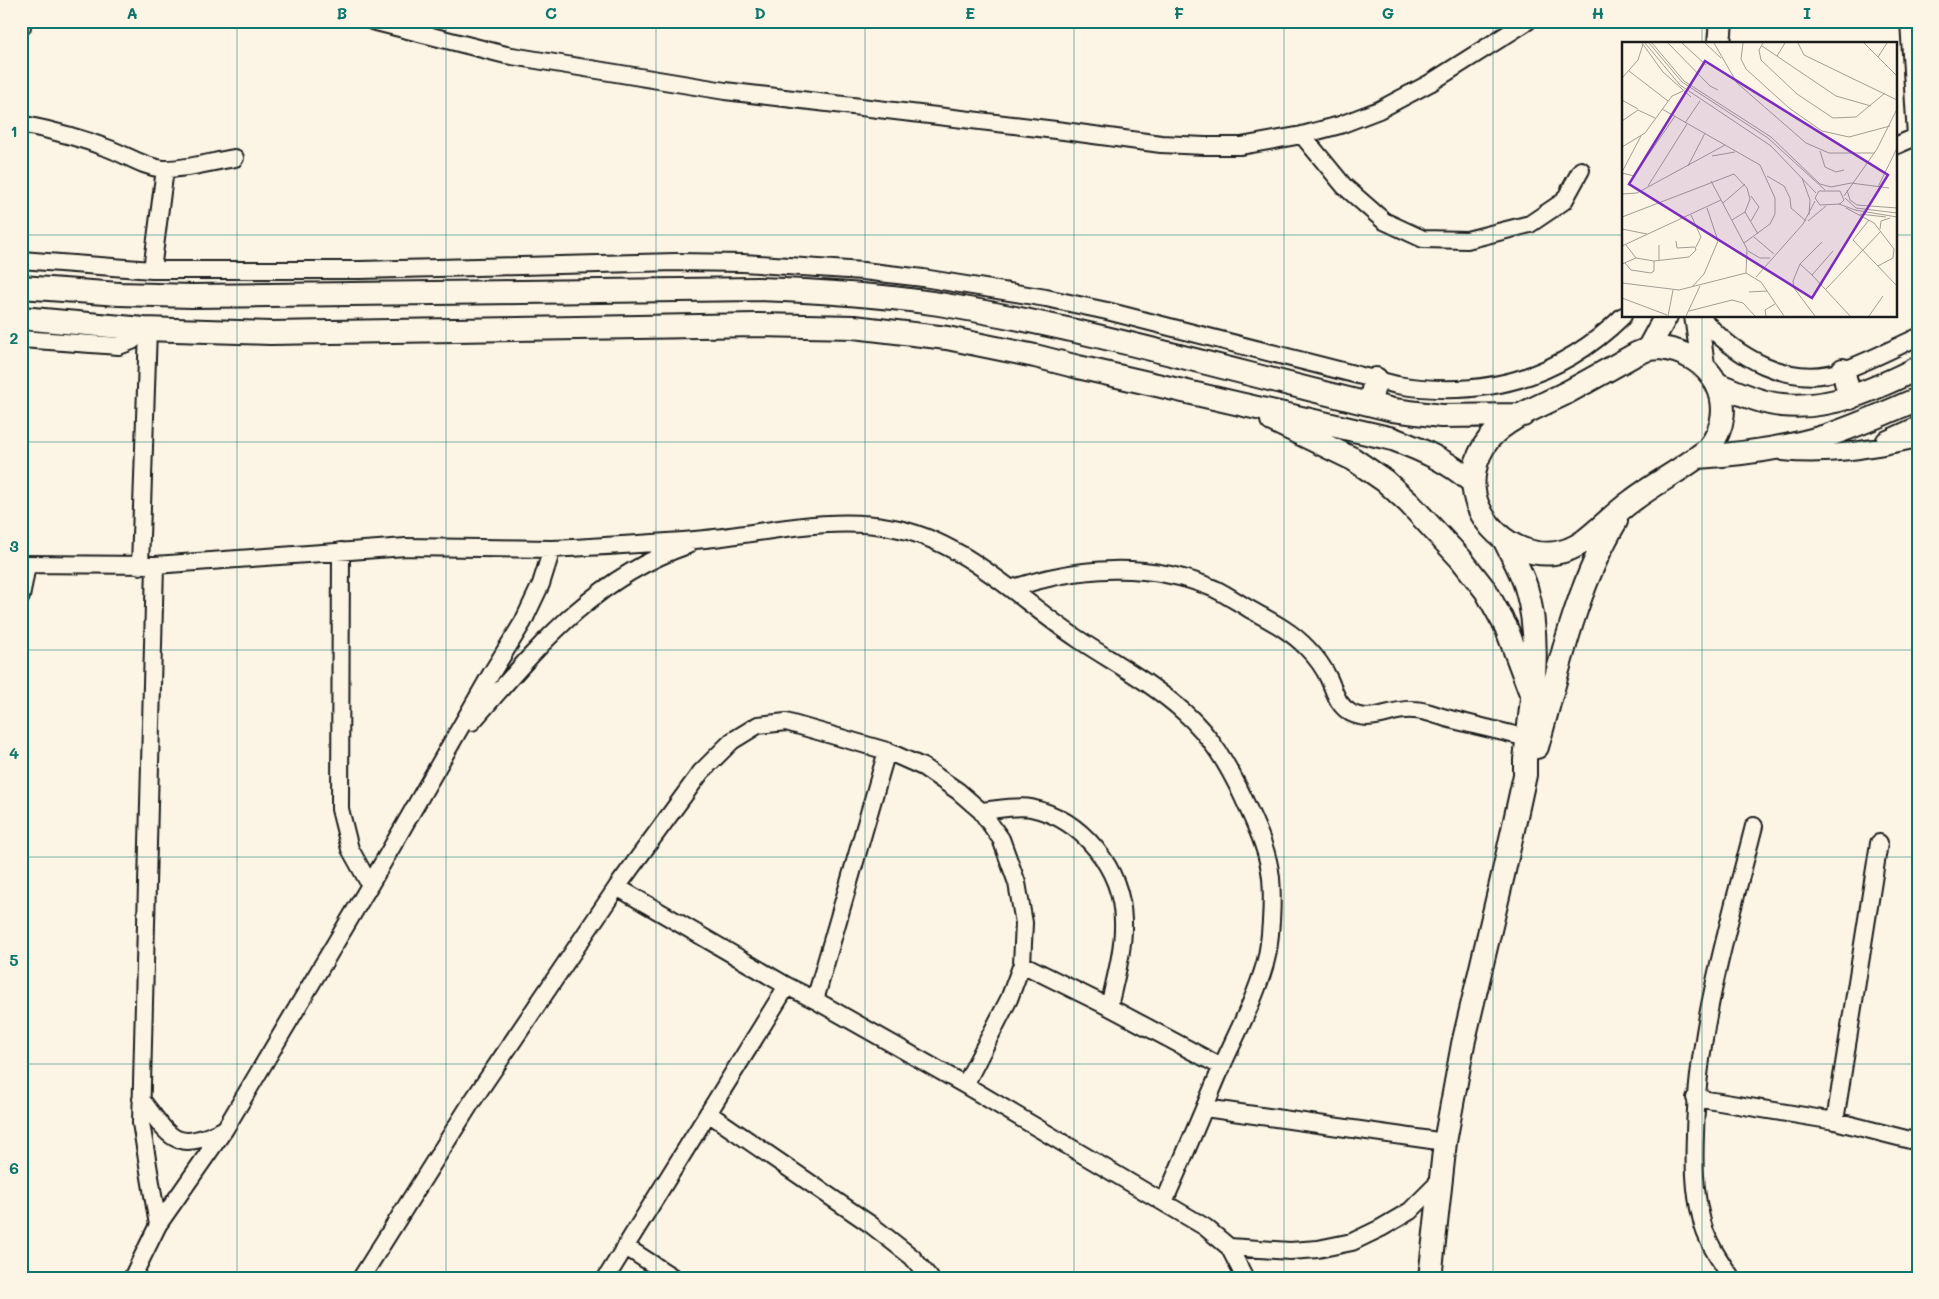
<svg xmlns="http://www.w3.org/2000/svg" width="1939" height="1299" font-family="Mali,sans-serif">
<style>
.lines{fill:none;stroke-linecap:round;stroke-linejoin:round}
.street-casing{stroke:#1c1c1c;stroke-width:20}
.secondary-casing{stroke:#1c1c1c;stroke-width:26}
.street{stroke:#fcf5e5;stroke-width:16}
.secondary{stroke:#fcf5e5;stroke-width:22}
.grid{fill:none;stroke:#0f766e;stroke-width:1;stroke-opacity:0.55}
.inset-road{fill:none;stroke:#a29e95;stroke-width:1}
.view{fill:#7b2cbf;fill-opacity:0.15;stroke:#7b2cbf;stroke-width:2.5}
.inset-edge{fill:none;stroke:#1c1c1c;stroke-width:2.5}
.neatline{fill:none;stroke:#0f766e;stroke-width:2}
.grid-label{font-size:16px;text-anchor:middle;font-weight:bold;fill:#0f766e}
</style>
<rect width="100%" height="100%" fill="#fcf5e5"/>
<filter id="ink" filterUnits="userSpaceOnUse"><feTurbulence type="fractalNoise" baseFrequency=".02" numOctaves="2"/><feDisplacementMap in="SourceGraphic" scale="10" xChannelSelector="R" yChannelSelector="G"/><feConvolveMatrix kernelMatrix="1 2 1 2 8 2 1 2 1" color-interpolation-filters="sRGB"/></filter>
<g filter="url(#ink)">
<g class="lines">
<defs>
<path id="street" d="M372 21 506 55 725 91 1064 131 1161 144 1205 146H1241L1302 135 1340 125 1379 110 1430 83 1528 21
M1909 21 1916 137
M21 27H22
M21 124C51 130 81 138 110 149 128 156 144 167 163 169 185 170 214 161 235 158
M1302 135 1344 186 1384 221 1423 239 1467 240 1530 224 1564 201 1581 170
M1895 146 1918 136
M21 260 152 270H360L676 262 743 263 863 271 923 278 1046 298 1107 311 1397 385C1483 399 1560 378 1623 316
M152 270 165 169
M1700 316C1735 357 1789 389 1844 370 1869 361 1894 348 1918 337
M21 339 119 346 132 341 144 329
M1885 440 1918 425
M1783 452C1829 457 1872 449 1918 439
M341 551 340 809 350 849 370 885
M21 564 155 565 406 547 552 549
M155 565 141 1123 158 1225
M140 566 148 329
M1011 589C1077 566 1149 561 1215 589 1227 595 1239 603 1251 610 1271 621 1291 631 1307 648 1316 657 1324 668 1329 679 1335 692 1337 705 1351 713 1372 724 1391 708 1413 710 1425 710 1435 715 1446 718 1473 725 1500 731 1527 738
M21 597 27 565
M472 722C537 648 593 578 688 545
M981 811C994 810 1018 805 1031 808 1082 819 1122 868 1123 921 1124 950 1115 979 1109 1007
M1879 843 1835 1121 1918 1142
M617 887 787 986 815 1000 965 1085 1205 1227 1229 1247 1245 1278
M1022 964 1109 1007 1222 1067
M815 1000 887 751
M1695 1098 1835 1121
M141 1099C171 1138 174 1154 225 1129
M1205 1108 1445 1142
M708 1113 870 1224 912 1257 930 1278
M626 1247 674 1278
M1229 1247 1290 1251 1318 1249 1352 1242 1381 1228 1410 1211 1441 1180
M132 1278 158 1225 225 1129 370 885 491 674 523 622 541 584 552 549C603 546 654 544 705 539 765 533 829 516 889 527 963 539 1018 599 1078 639 1114 663 1152 683 1184 712 1211 736 1228 765 1243 797 1255 824 1268 849 1271 878 1273 900 1271 943 1265 964 1255 999 1237 1033 1222 1066 1203 1111 1184 1157 1164 1202
M361 1278 471 1103 617 887 701 772 732 741 758 725 786 722 887 751 923 767 958 791 981 811 1001 839 1017 883 1024 923 1022 964 1009 999 965 1085
M606 1278 787 986
M1732 1278C1719 1260 1705 1239 1701 1217 1694 1190 1694 1162 1695 1134 1697 1029 1728 928 1754 826"/>
<path id="secondary" d="M1719 44 1721 21
M21 287 119 294 192 296 758 289C819 291 879 295 939 304 1092 329 1242 374 1393 410L1441 416 1523 415
M1696 316 1703 365
M21 318 144 329 270 333 758 325 854 327 947 338 1035 356 1078 367 1393 439C1422 450 1450 462 1473 483
M1660 348C1712 353 1743 405 1708 449 1685 468 1657 482 1633 500 1616 512 1601 528 1584 541 1546 569 1495 547 1478 506 1469 484 1474 458 1489 439 1506 418 1543 405 1566 393 1590 380 1613 367 1636 354L1648 349Z
M1648 349 1666 316
M1843 370 1850 398
M1717 384C1737 392 1760 403 1782 405 1832 410 1875 389 1918 368
M1369 404 1376 379
M1272 420 1353 459 1385 481 1409 503 1461 559 1486 591 1506 627 1530 691
M1698 457C1742 454 1784 449 1826 436 1857 426 1887 412 1918 399
M1537 747C1559 670 1575 589 1616 521
M1430 1278 1445 1142 1463 1044 1503 875 1525 775V760C1531 702 1543 644 1526 587 1521 571 1512 556 1505 541"/>
</defs>
<use href="#street" class="street-casing"/>
<use href="#secondary" class="secondary-casing"/>
<use href="#street" class="street"/>
<use href="#secondary" class="secondary"/>
</g>
</g>
<path class="grid" d="M237 21V1278M446 21V1278M656 21V1278M865 21V1278M1074 21V1278M1284 21V1278M1493 21V1278M1702 21V44M21 235H1623M1895 235H1918M1702 316V1278M21 442H1918M21 650H1918M21 857H1918M21 1064H1918"/>
<g transform="translate(1622 42)">
<rect width="275" height="275" fill="#fcf5e5"/>
<path class="inset-road" d="M20 1 41 30 69 55M23 1 58 43 149 104 194 151M27 1 60 40 146 96 203 148M30 1 62 39 149 95 198 142 209 145 229 141 267 146M46 1 88 44 96 48M60 1 84 23M83 1 99 16M92 1 115 41 184 101 207 111H253M121 1 119 17 124 27 167 66 200 89 227 95 268 84M141 1 137 8 139 18 175 52 211 76 234 75 263 51M176 1 182 13 275 58M242 1 275 34M140 4 214 54 249 64M155 14 163 1M256 15 265 1M7 29 46 59M0 36 16 18 21 2M0 58 16 67M40 67 103 103M0 79 16 68 33 76M63 81 78 59M0 105 23 91 50 54 61 49M198 109 203 125 214 130 222 128M90 114 113 110M66 124 83 91M0 130 19 94M0 131 12 134 53 74M145 134 162 144 168 156 169 166 184 179M180 136 188 158 187 173M89 139 125 207 124 231M26 144 65 82M256 145 275 106M225 148 228 158 235 163 275 166M197 149H218L222 158 218 162 198 163 193 156ZM0 152 15 151 103 103 138 123 153 156V172L148 182 122 201M222 154 255 107 275 67M223 156 234 166 275 171M101 161 123 142M217 162 233 168 275 175M224 166 252 181 272 207 271 216 256 224M123 170 136 192M238 172 264 175M69 173 79 195 74 205M0 175 112 132 125 146 128 157 123 170 110 178M247 178 231 198 275 244M129 179 137 165 129 154M186 179 204 164M0 187 25 192M258 187 259 179 268 176M132 195 152 212M4 203 14 216M37 203V219M0 204 99 158M126 209 138 216H148M211 209 190 233 228 274M3 221 9 228 29 231 32 229V219M0 222 14 216 32 219 67 215 74 208 73 205 55 206 54 199M178 222 190 233M134 235 181 182 193 159M0 241 57 248 124 231 139 240 162 274M70 245 82 232 96 199 85 166M204 247 259 189M127 250 145 249M0 256 45 273M67 269 110 258 121 261 133 274M46 274 51 248M64 274 78 244M144 274 143 268 153 262M193 274 172 246 171 239 178 222 200 200M247 274 261 254"/>
<path class="view" d="M83 19 266 133 190 256 7 142Z"/>
<rect width="275" height="275" class="inset-edge"/>
</g>
<rect width="1939" height="1299" fill="none" stroke="#fcf5e5" stroke-width="55"/>
<rect x="28" y="28" width="1884" height="1244" class="neatline"/>
<g class="grid-label">
<text x="132" y="19">A</text>
<text x="342" y="19">B</text>
<text x="551" y="19">C</text>
<text x="760" y="19">D</text>
<text x="970" y="19">E</text>
<text x="1179" y="19">F</text>
<text x="1388" y="19">G</text>
<text x="1598" y="19">H</text>
<text x="1807" y="19">I</text>
<text x="14" y="137">1</text>
<text x="14" y="344">2</text>
<text x="14" y="552">3</text>
<text x="14" y="759">4</text>
<text x="14" y="966">5</text>
<text x="14" y="1174">6</text>
</g>
</svg>
